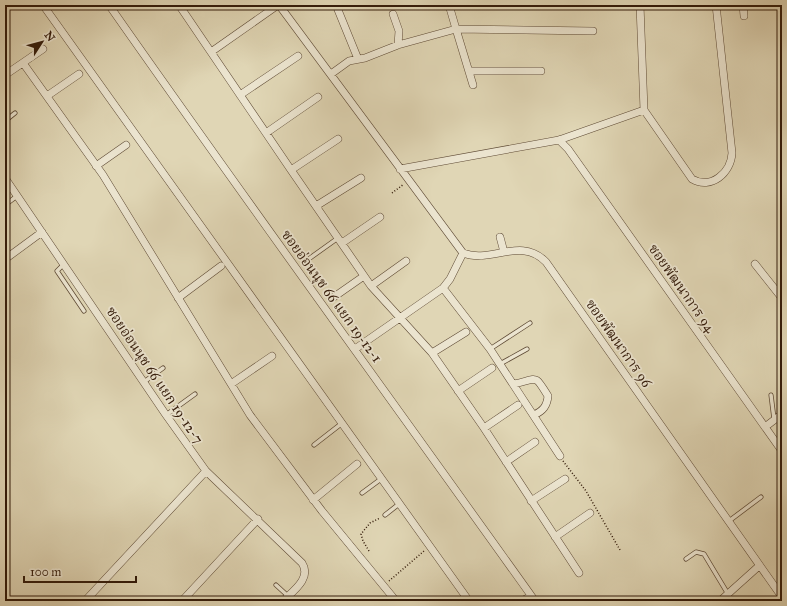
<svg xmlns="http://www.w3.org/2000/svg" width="787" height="606" font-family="'IM FELL Great Primer','Noto Serif Thai',serif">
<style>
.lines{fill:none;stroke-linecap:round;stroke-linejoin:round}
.lane-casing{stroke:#5e4a35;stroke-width:5}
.street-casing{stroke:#5e4a35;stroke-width:8}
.path{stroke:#331b0a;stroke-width:1.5;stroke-dasharray:1 2;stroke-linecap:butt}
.lane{stroke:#ebe4cf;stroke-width:3.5}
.street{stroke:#ebe4cf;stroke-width:7}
.labels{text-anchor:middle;stroke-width:3.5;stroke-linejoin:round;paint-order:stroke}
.street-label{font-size:14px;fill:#331b0a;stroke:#ebe4cf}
</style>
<rect width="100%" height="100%" fill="#e0d6b5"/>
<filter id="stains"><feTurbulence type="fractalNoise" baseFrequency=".005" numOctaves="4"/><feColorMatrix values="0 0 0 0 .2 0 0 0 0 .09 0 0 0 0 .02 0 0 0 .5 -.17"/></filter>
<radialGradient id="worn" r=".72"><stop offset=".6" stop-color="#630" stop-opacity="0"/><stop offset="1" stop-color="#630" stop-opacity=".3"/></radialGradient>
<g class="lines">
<defs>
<path id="lane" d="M5 121 15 113
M5 205 17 196
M310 258 338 238
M64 264 57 271 84 311
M490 349 530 323
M500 364 527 349
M144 382 163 368
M771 395 774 419
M166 415 195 394
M314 445 341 424
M362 493 381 479
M385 515 399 504
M729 521 761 497
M686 559 696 552 704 554 728 594
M276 585 288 596"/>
<path id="street" d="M43 5 469 601
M109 5C249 205 393 402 535 601
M179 5 291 170 371 286 432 353 484 428 579 573
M279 5 463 253C491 264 521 236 546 262L782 597
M336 5 358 59
M640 5 644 110
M743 5 744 16
M393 14 399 31 398 45
M211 52 278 5
M23 63 103 175 250 415 322 511 396 601
M469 71H541
M331 74 349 61 365 58 398 45 456 29 449 5
M5 75 43 49
M473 85 456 29 593 31
M240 95 298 56
M47 96 79 74
M266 133 318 97
M559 140 568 149 782 451
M781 147H782
M96 166 126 145
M400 169 559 140 644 110 692 179C711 190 731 173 732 153L716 5
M291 170 338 139
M5 178 166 415 206 471 302 563C312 578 293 591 283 601
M316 206 361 178
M500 237 504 252
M342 243 380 217
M8 257 42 232
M755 264 782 298
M371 286 406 261
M443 288 490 349 560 456
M178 298 221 266
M331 299 364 276
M355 349 443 288 450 279 463 253
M432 353 466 332
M231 384 272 356
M514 384C538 379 534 373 548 396 547 406 543 411 534 415
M458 391 492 368
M765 427 782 414
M484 428 518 405
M506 462 535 442
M313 500 357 464
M531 501 565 479
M555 537 590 513
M85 601 206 471
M182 601 258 519
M522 601 531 596
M720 601 759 566"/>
</defs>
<use href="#lane" class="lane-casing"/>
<use href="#street" class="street-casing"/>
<path class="path" d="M392 193 404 184
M563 461 586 491 620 550
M369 551 363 541 361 534 370 523 380 518
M389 581 424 551"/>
<use href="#lane" class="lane"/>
<use href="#street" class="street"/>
</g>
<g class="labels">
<g class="street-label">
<text transform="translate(682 288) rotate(55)" y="5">ซอยพัฒนาการ 94</text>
<text transform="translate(332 296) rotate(54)" y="5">ซอยอ่อนนุช 66 แยก 19-12-1</text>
<text transform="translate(619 343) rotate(55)" y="5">ซอยพัฒนาการ 96</text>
<text transform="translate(155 375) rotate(56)" y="5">ซอยอ่อนนุช 66 แยก 19-12-7</text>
</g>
</g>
<rect width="787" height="606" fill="none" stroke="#e0d6b5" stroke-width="20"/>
<rect x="6" y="6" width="775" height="594" fill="none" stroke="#331b0a" stroke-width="2"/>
<rect x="10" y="10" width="767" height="586" fill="none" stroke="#331b0a"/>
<g transform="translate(42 42) rotate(54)" stroke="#ebe4cf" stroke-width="3" paint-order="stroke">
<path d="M0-3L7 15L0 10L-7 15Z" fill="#331b0a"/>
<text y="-6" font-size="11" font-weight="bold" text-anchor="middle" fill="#331b0a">N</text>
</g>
<path d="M24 576v6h112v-6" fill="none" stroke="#331b0a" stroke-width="2"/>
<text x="30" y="576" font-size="12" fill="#331b0a" stroke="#ebe4cf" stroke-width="3" paint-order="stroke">100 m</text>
<rect width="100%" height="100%" filter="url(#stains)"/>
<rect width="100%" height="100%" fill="url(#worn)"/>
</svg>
